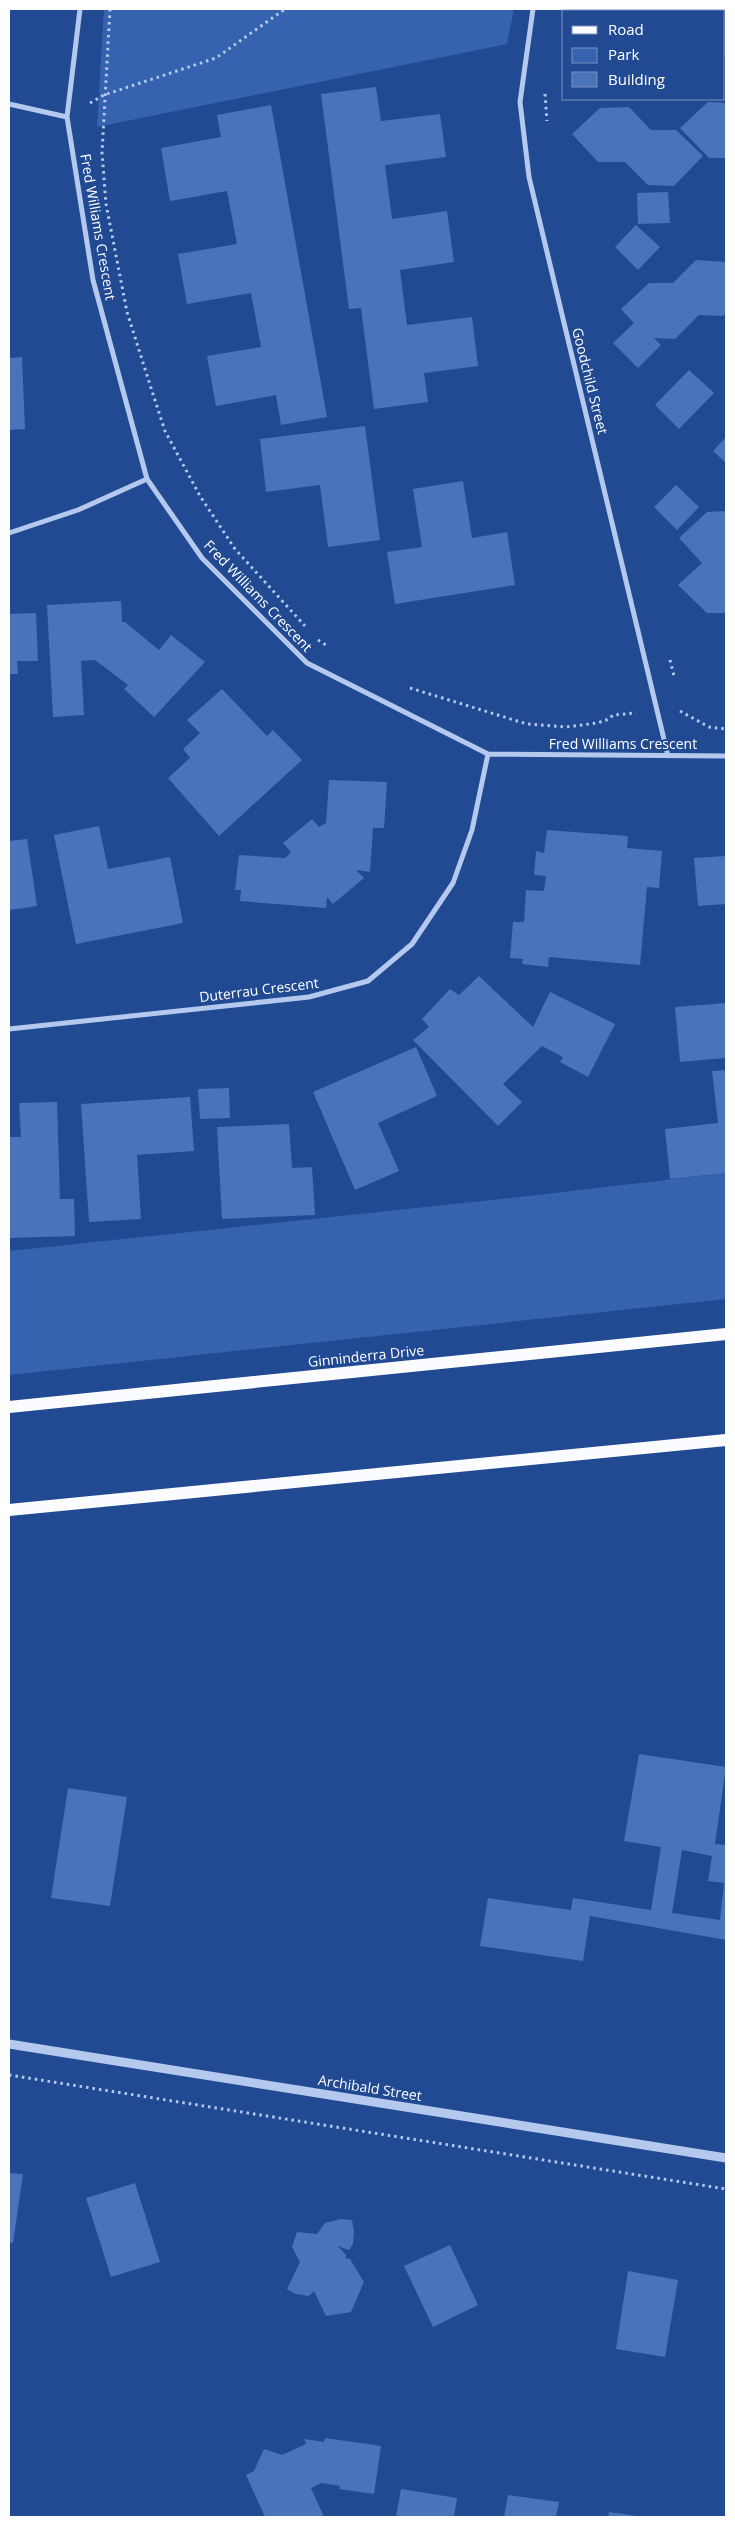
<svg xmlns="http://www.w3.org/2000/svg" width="735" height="2526" font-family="'Open Sans',sans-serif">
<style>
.green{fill:#3563b0}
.building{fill:#4a73b9;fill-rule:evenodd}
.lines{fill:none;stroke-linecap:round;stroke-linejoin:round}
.path{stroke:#b4c9ed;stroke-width:3;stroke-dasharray:2.5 4;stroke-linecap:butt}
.minor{stroke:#b4c9ed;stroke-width:5}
.tertiary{stroke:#b4c9ed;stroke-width:9}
.primary{stroke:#fafcff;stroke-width:12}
.labels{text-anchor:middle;stroke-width:4;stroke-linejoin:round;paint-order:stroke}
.street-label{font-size:14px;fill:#fff;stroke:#214a93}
</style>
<rect width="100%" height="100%" fill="#214a93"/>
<path class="green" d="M104 9H514L507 44 97 127Z
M726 1173V1299L9 1375V1251L511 1198Z"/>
<path class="building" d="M594 9H641L643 11H591Z
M691 9H726V55H724V11H689Z
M376 87 381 121 440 114 446 157 385 165 392 219 447 211 454 262 400 270 407 325 472 317 478 366 424 373 428 402 374 409 361 308 349 309 321 94Z
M708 102 726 103V158H709L680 128Z
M271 105 327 417 281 425 276 395 216 406 207 356 261 347 251 293 187 304 178 254 237 244 227 191 170 201 161 148 221 137 217 115Z
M629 107 651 130H676L703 156 674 186 648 185 625 162H598L572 134 600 108Z
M668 192 670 223 638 224 637 193Z
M636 225 660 247 638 270 615 247Z
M696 260 726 262V313L723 316 699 315 675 339 654 338 661 345 638 368 613 343 634 323 621 309 649 283H673Z
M22 357 25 429 9 430V358Z
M689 370 714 393 679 429 655 405Z
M365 426 380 540 328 547 320 485 266 492 260 439Z
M726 437V463L713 451Z
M463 481 472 538 507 532 515 585 395 604 387 552 422 547 413 489Z
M676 485 699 507 677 530 654 507Z
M726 511V613H707L678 585 702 563 679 538 707 512Z
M121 601 122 622H125L159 650 171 635 205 662 154 717 124 689 128 685 95 660 81 661 84 715 53 717 47 605Z
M36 613 38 661H17L18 674H9V614Z
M222 689 267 736 273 730 302 760 219 836 168 778 190 758 183 749 200 733 187 720Z
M329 780 387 782 384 828H373L370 872 356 870 364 878 333 904 327 897 326 908 240 901 241 890H235L239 855 285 858 291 852 283 843 312 819 319 827 326 823Z
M99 826 108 869 170 857 183 923 76 944 54 835Z
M547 830 628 836 627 848 662 851 659 888 647 887 640 965 549 957 548 967 522 964 523 959 510 958 513 922H524L526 890 544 891 546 876 534 875 536 851 544 853Z
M27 839 37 906 9 910V841Z
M726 856V904L698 906 694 858Z
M479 976 533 1027 550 992 615 1024 588 1077 560 1062 563 1057 542 1046 503 1084 522 1102 498 1126 413 1040 429 1027 422 1019 450 989 459 995Z
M726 1003V1058L680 1062 675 1007Z
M416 1047 437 1096 378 1123 399 1171 355 1190 313 1092Z
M726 1070V1173L670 1179 665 1129 718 1123 712 1071Z
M229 1088 230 1118 200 1119 198 1089Z
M190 1097 194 1151 137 1155 141 1219 89 1222 81 1104Z
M57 1102 60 1199H74L75 1236 9 1238V1137H21L19 1103Z
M289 1124 292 1168 312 1167 315 1215 222 1219 217 1127Z
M639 1754 726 1767 715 1844 726 1845V1940L590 1916 583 1961 480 1946 488 1898 571 1910 573 1898 651 1910 661 1847 624 1841ZM682 1850 712 1856 708 1881 724 1883 720 1920 672 1913Z
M68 1788 127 1797 110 1906 51 1898Z
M9 2173 23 2174 13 2243 9 2242Z
M135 2183 160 2262 111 2277 86 2198Z
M341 2219 352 2220 354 2231 353 2244 349 2250 338 2246 346 2255 345 2258 350 2259 364 2282 351 2312 326 2316 314 2291 309 2296 296 2294 287 2289 300 2262 292 2247 297 2232 317 2234 325 2223Z
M450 2245 478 2305 433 2327 404 2266Z
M628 2271 678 2280 665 2357 616 2349Z
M325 2438 381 2446 374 2494 339 2489 340 2486 321 2483 311 2488 324 2517H265L246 2475 254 2471 264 2449 282 2455 306 2444 304 2439 324 2442Z
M401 2489 457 2498 454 2517H396Z
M508 2495 559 2502 556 2517H504Z
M609 2512 637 2516V2517H608Z"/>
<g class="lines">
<path class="path" d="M110 9 102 153 106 204 127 312 151 388 165 431 200 496 235 549 305 626
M545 94 547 121
M90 103 104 95 216 58 285 9
M318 640 329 647
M670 660 674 676
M410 688 527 724 566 727 597 723 609 719 613 715 636 713
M680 711 709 727 726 729
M9 2075 726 2189"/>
<path class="minor" d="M80 9 67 117 93 280 147 479 202 558 307 663 488 754 726 756
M533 9 520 102 529 177 668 756
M9 104 67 117
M9 533 78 510 147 479
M9 1029 309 997 368 981 412 944 453 883 472 830 488 754"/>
<path class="tertiary" d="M9 2044 726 2158"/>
<path class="primary" d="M9 1407 726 1334
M9 1510 726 1440"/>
</g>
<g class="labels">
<g class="street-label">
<text transform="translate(98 227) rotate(80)" y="5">Fred Williams Crescent</text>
<text transform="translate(590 381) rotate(76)" y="5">Goodchild Street</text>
<text transform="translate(258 596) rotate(46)" y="5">Fred Williams Crescent</text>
<text x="623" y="749">Fred Williams Crescent</text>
<text transform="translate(259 990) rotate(-7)" y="5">Duterrau Crescent</text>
<text transform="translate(366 1356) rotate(-6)" y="5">Ginninderra Drive</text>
<text transform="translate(370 2088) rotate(9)" y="5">Archibald Street</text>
</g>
</g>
<rect width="735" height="2526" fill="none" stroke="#ffffff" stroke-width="20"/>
<rect x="562" y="10" width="162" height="90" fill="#214a93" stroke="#7a92be"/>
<rect x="572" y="26" width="25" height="8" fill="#fafcff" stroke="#7a92be"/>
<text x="608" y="35" font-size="15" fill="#ffffff">Road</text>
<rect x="572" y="48" width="25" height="15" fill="#3563b0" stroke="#7a92be"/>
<text x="608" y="60" font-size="15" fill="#ffffff">Park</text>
<rect x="572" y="72" width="25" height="15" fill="#4a73b9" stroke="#7a92be"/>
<text x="608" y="85" font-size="15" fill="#ffffff">Building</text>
</svg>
